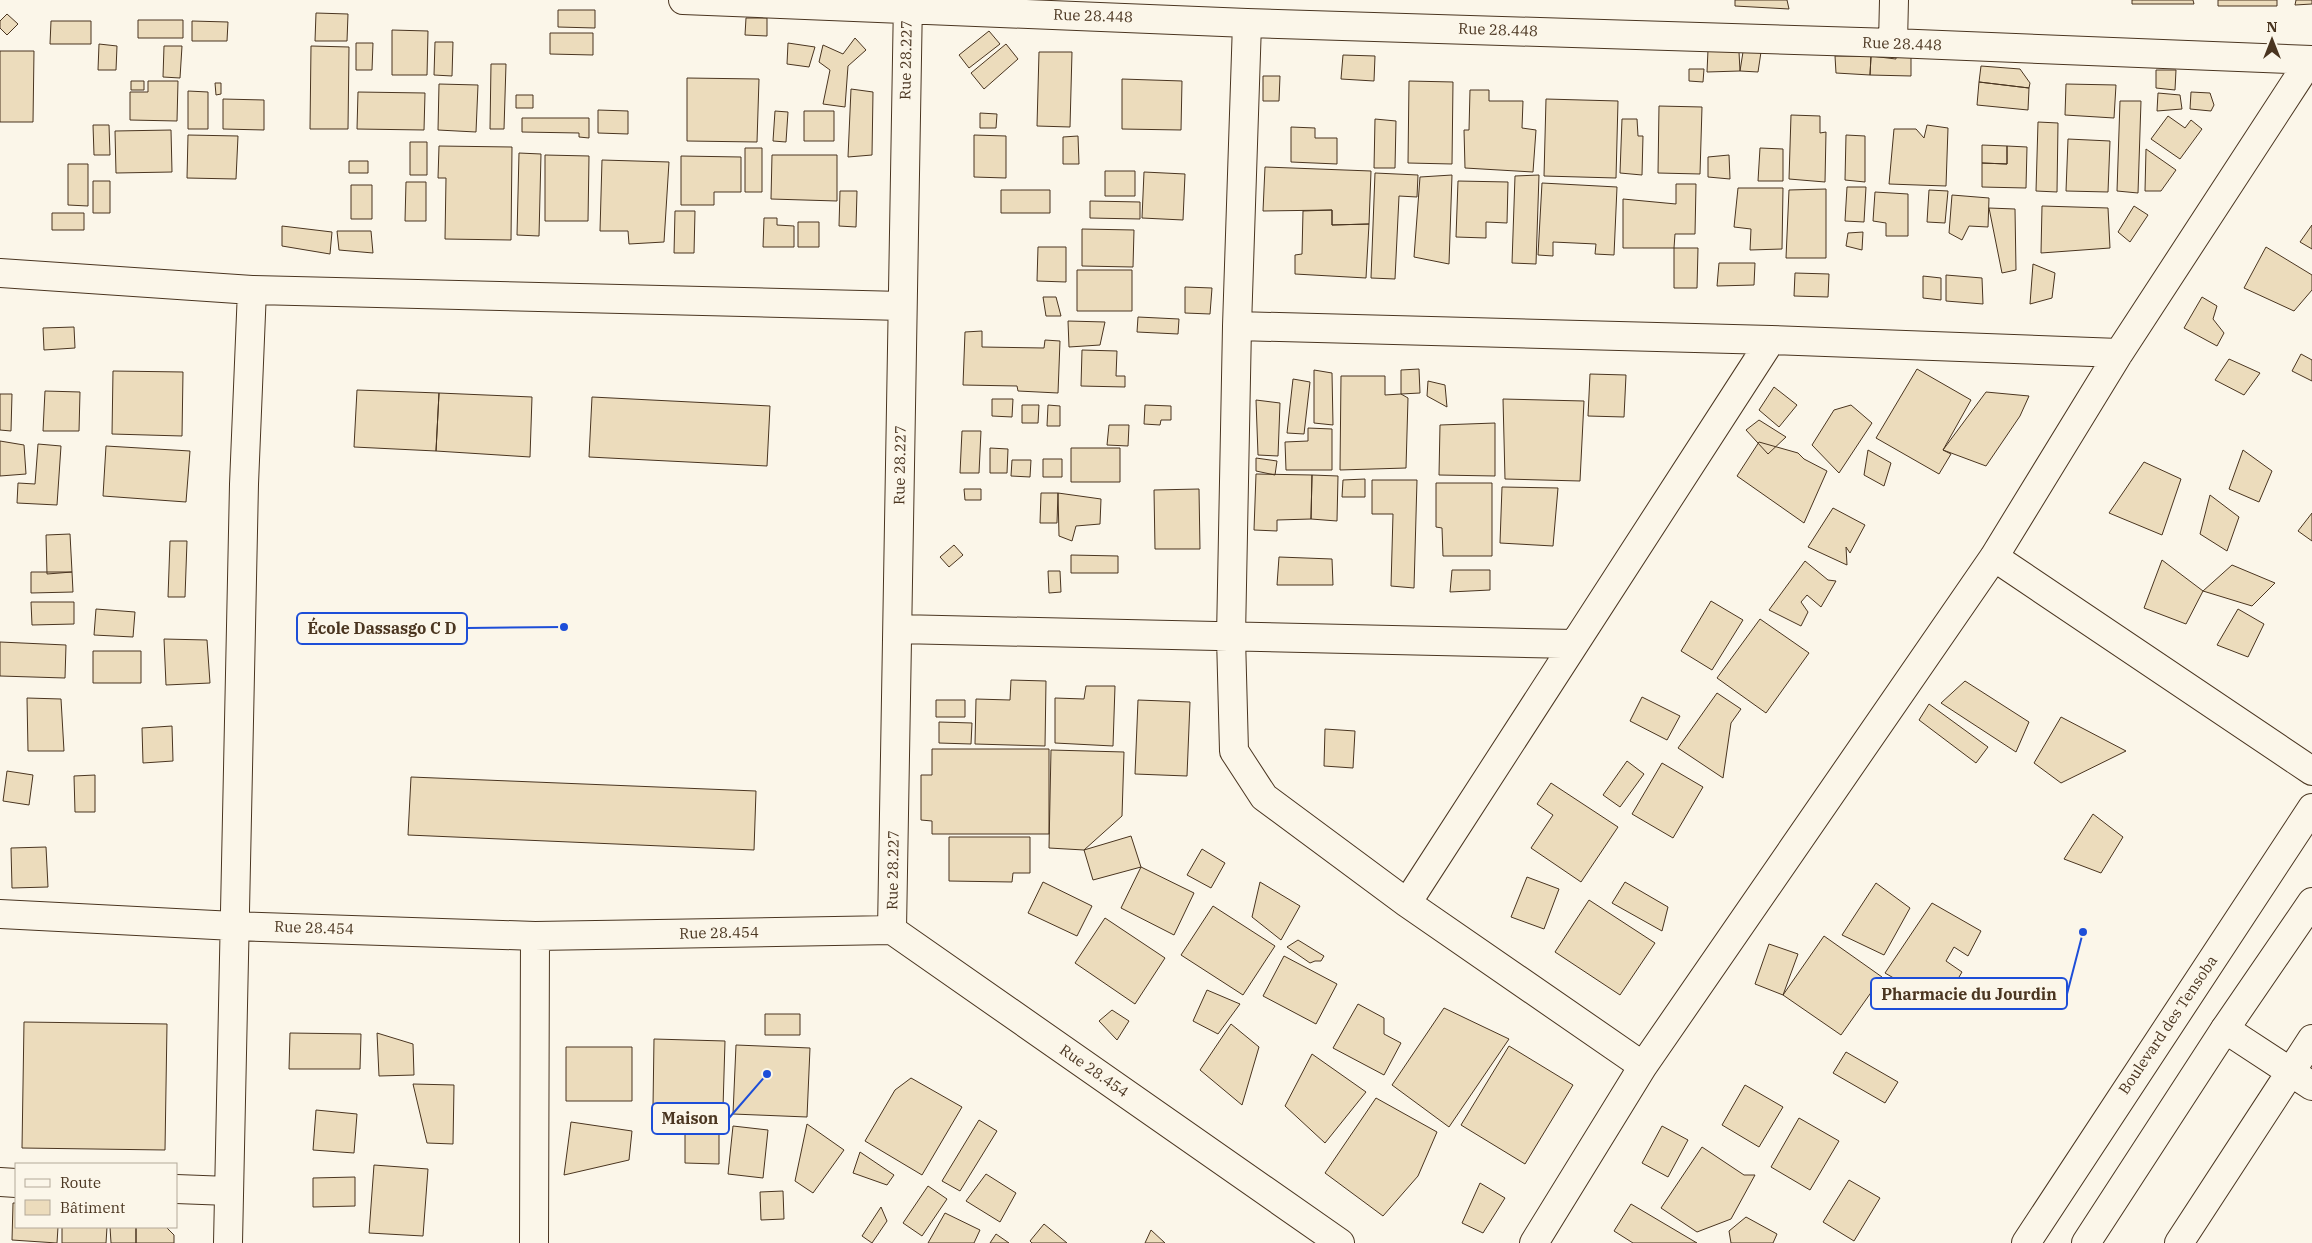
<svg xmlns="http://www.w3.org/2000/svg" width="2312" height="1243" font-family="'IBM Plex Serif',serif">
<style>
.building{fill:#ecdcbc;stroke:#4a3520}
.lines{fill:none;stroke-linecap:round;stroke-linejoin:round}
.minor-casing{stroke:#4a3520;stroke-width:30}
.major-casing{stroke:#4a3520;stroke-width:30}
.minor{stroke:#fbf6e9;stroke-width:28}
.major{stroke:#fbf6e9;stroke-width:28}
.labels{text-anchor:middle;stroke-width:4;stroke-linejoin:round;paint-order:stroke}
.street-label{font-size:15px;fill:#4a3520;stroke:#fbf6e9}
.leader{fill:none;stroke:#1d4ed8;stroke-width:2}
.callout-dot{fill:#1d4ed8;stroke:#fbf6e9;stroke-width:2}
.callout{fill:#fbf6e9;stroke:#1d4ed8;stroke-width:2}
.callout-label{font-size:16px;text-anchor:middle;font-weight:bold;fill:#4a3520}
</style>
<rect width="100%" height="100%" fill="#fbf6e9"/>
<path class="building" d="M1735 0H1787L1789 9 1735 6Z
M2132 0H2193L2194 4H2132Z
M2218 0H2277V6H2218Z
M2296 0H2312V4L2295 5Z
M558 10H595V28L558 27Z
M316 13 348 14 347 41H315Z
M7 14 18 24 7 35 0 28V21Z
M746 18H767V36L745 35Z
M138 20H183V38H138Z
M51 21H91V44H50Z
M192 21 228 22 227 41H192Z
M392 30 428 31 427 75H392Z
M989 31 1000 44 969 68 959 55Z
M550 33H593V55L550 54Z
M855 38 866 50 848 66 845 107 823 104 830 70 819 62 823 45 843 54Z
M435 42H453L452 76 434 75Z
M356 43H373L372 70H356Z
M788 43 815 47 809 67 787 64Z
M99 44 117 46 116 70H98Z
M1006 44 1018 59 984 89 971 73Z
M164 46H182L180 78 163 77Z
M311 46 349 47 348 129H310Z
M1708 50 1739 52 1740 71 1707 72Z
M0 51H34L33 122H0Z
M1039 52H1072L1070 127 1037 126Z
M1743 52H1761L1758 72 1740 71Z
M1896 53 1911 55V76L1870 75 1871 56 1896 59Z
M1343 55 1375 56 1374 81 1341 79Z
M1835 56H1871L1870 75 1836 73Z
M491 64H506L504 129H490Z
M1981 66 2020 69 2030 83 2029 88 1979 82Z
M1689 69H1704L1703 82 1689 81Z
M2156 70H2176L2175 90 2156 88Z
M1263 76H1280L1279 101H1263Z
M687 78 759 79 757 142 687 141Z
M1122 79 1182 81 1181 130 1122 129Z
M131 81H144V90H131Z
M148 81H178L177 121 130 120V92H148Z
M1409 81 1453 82 1452 164 1408 163Z
M1979 82 2029 88 2028 110 1977 105Z
M215 83H221V94L216 95Z
M439 84 478 85 476 132 438 130Z
M2066 84 2116 85 2114 118 2065 115Z
M851 89 873 92 872 155 848 157Z
M1470 90H1489V101H1523L1522 128 1536 130 1533 172 1465 168 1464 130H1469Z
M188 91 208 92V129H188Z
M358 92 425 93 424 130 357 129Z
M2191 92 2210 93 2214 105 2211 111 2190 109Z
M2158 93 2180 95 2182 109 2157 111Z
M516 95H533V108H516Z
M223 99 264 100V130L223 129Z
M1546 99 1618 101 1616 178 1544 176Z
M2120 101H2141L2138 193 2117 191Z
M1659 106 1702 107 1700 174 1658 173Z
M598 110 628 111V134L598 133Z
M775 111 788 112 786 142 773 141Z
M804 111H834V141H804Z
M980 113 997 114 996 128H980Z
M1791 115 1820 116V133L1826 132 1825 182 1789 179Z
M2168 116 2185 128 2191 120 2202 129 2180 159 2151 139Z
M522 118H589V138L579 137V133L522 132Z
M1375 119 1396 121 1395 168H1374Z
M1622 119H1637L1638 136H1643L1642 175 1620 173Z
M2038 122 2058 123 2057 192 2036 191Z
M93 125H109L110 155H94Z
M1927 125 1948 128 1946 186 1889 184 1894 129H1916L1924 138Z
M1291 127 1315 128V138H1337V164L1291 162Z
M171 130 172 172 116 173 115 131Z
M188 135 238 136 236 179 187 178Z
M974 135 1006 136V178L974 177Z
M1846 135 1865 136V182L1845 180Z
M1078 136 1079 164H1063V137Z
M2068 139 2110 141 2108 192 2066 191Z
M410 142H427V175H410Z
M1982 145 2007 146V164L1982 163Z
M439 146 512 147 511 240 445 239 446 178H438Z
M2007 146 2027 147 2026 188 1982 187V163L2007 164Z
M745 148H762V192H745Z
M1760 148 1783 149V181H1758Z
M2146 149 2176 170 2161 191H2145Z
M519 153 541 154 539 236 517 235Z
M545 155 589 156 588 221H545Z
M772 155H837V201L771 199Z
M1729 155 1730 179 1708 177V157Z
M681 156 741 157V192H714V205H681Z
M602 160 669 162 664 242 629 244 628 231H600Z
M349 161H368V173H349Z
M68 164H88V206L68 205Z
M1265 167 1371 171 1369 224 1332 225V210L1263 211Z
M1105 171H1135V196H1105Z
M1144 172 1185 174 1183 220 1142 218Z
M1375 173 1418 175 1417 197 1399 196 1395 279 1371 278Z
M1452 175 1449 264 1414 257 1420 177Z
M1539 175 1536 264 1512 263 1515 176Z
M93 181H110V213H93Z
M1458 181 1508 182 1507 223 1486 222V238L1456 237Z
M406 182H426V221H405Z
M1542 183 1617 187 1614 255 1595 254 1596 244 1553 242V256L1538 255Z
M1676 184H1696L1695 234H1675L1674 248H1623V199L1676 204Z
M351 185H372V219H351Z
M1847 187H1866L1864 222 1845 221Z
M1738 188H1783L1782 249 1750 250 1751 229 1734 227Z
M1826 189V258H1786L1789 190Z
M1001 190H1050V213H1001Z
M1929 190 1948 191 1945 223 1927 222Z
M840 191H857L856 227 839 226Z
M1875 192 1908 194V236H1886V223L1873 221Z
M1952 195 1989 198 1988 227 1969 226 1962 240 1949 233Z
M1090 201 1140 202V219L1090 218Z
M2042 206 2108 208 2110 248 2041 253Z
M2134 206 2148 215 2130 242 2118 232Z
M1989 208 2015 209 2016 270 2002 273Z
M1332 210V225L1369 224 1366 278 1295 274V255L1302 254 1303 211Z
M675 211H695L694 253H674Z
M52 213H84V230H52Z
M764 218H777V225L794 226V247H763Z
M798 222H819V247H798Z
M2312 225V249L2300 242Z
M282 226 332 232 330 254 282 246Z
M1082 229 1134 230 1133 267 1082 266Z
M337 231H371L373 253 339 250Z
M1863 232 1862 250 1846 246 1848 233Z
M1038 247H1066V282L1037 281Z
M2266 247 2312 275V290L2294 311 2244 288Z
M1674 248H1698L1697 288H1674Z
M1719 263H1755L1754 285 1717 286Z
M2033 264 2055 273 2052 298 2030 304Z
M1077 270H1132V311H1077Z
M1795 273 1829 274 1828 297 1794 296Z
M1946 275 1982 278 1983 304 1946 301Z
M1923 276 1941 278V300L1923 298Z
M1185 287 1212 288 1210 314 1185 313Z
M1043 297H1056L1061 316H1046Z
M2202 297 2217 306 2213 319 2224 333 2217 346 2184 328Z
M1138 317 1179 319 1178 334 1137 332Z
M1068 321 1105 322 1100 345 1069 347Z
M74 327 75 348 44 350 43 328Z
M982 331V347L1044 348 1045 340 1060 341 1058 393 1018 391 1017 386 963 385 965 332Z
M1082 350 1117 351 1116 376H1125V387L1081 386Z
M2301 354 2312 360V381L2292 371Z
M2229 359 2260 373 2244 395 2215 380Z
M1419 369 1420 393 1401 394V370Z
M1917 369 1971 400 1943 450 1951 454 1939 474 1876 438Z
M1314 370 1332 373 1333 425 1314 423Z
M113 371 183 372 182 436 112 434Z
M1590 374 1626 375 1624 417 1588 416Z
M1341 376H1385V395L1401 394 1408 398 1406 468 1340 470Z
M1293 379 1310 382 1304 434 1287 433Z
M1428 381 1445 385 1447 407 1427 396Z
M1774 387 1797 405 1779 427 1759 410Z
M357 390 439 393 436 451 354 447Z
M45 391 80 392 79 431H43Z
M1986 392 2029 396 2020 416 1986 466 1943 450Z
M439 393 532 397 530 457 436 451Z
M0 394H12L11 431 0 430Z
M592 397 770 406 767 466 589 457Z
M992 399H1013L1012 417 992 416Z
M1503 399 1584 401 1580 481 1505 479Z
M1256 400 1280 403 1278 456 1258 455Z
M1022 405H1039L1038 423H1022Z
M1048 405 1060 406V426H1047Z
M1145 405 1171 406V420H1161L1160 425 1144 424Z
M1851 405 1872 423 1839 473 1812 445 1834 410Z
M1759 420 1786 437 1768 454 1746 430Z
M1495 423V476L1439 475 1440 425Z
M1109 425H1129L1128 446 1107 445Z
M1308 428 1332 429V470H1286L1285 442 1308 441Z
M962 431H981L979 473H960Z
M0 441 24 445 26 474 0 476Z
M1759 442 1798 453 1804 459 1827 471 1804 523 1737 476Z
M38 444 61 446 57 505 17 503 18 483 35 484Z
M106 446 190 451 186 502 103 496Z
M990 448 1008 449 1007 473H990Z
M1071 448H1120V482H1071Z
M1868 450 1891 463 1884 486 1864 475Z
M2243 450 2272 471 2259 502 2229 489Z
M1256 458 1277 461 1275 475 1256 471Z
M1043 459H1062V477H1043Z
M1012 460H1031L1030 477 1011 476Z
M2144 462 2181 479 2162 535 2109 513Z
M1256 474 1312 475 1311 519 1277 520V531L1254 530Z
M1312 475 1338 476 1337 521 1311 519Z
M1365 479V497H1342L1343 480Z
M1372 480H1417L1414 588 1391 586 1393 514H1372Z
M1436 483H1492V556H1443L1442 528 1436 527Z
M1502 487 1558 488 1553 546 1500 543Z
M964 489H981V500H965Z
M1199 489 1200 549H1155L1154 490Z
M1041 493H1058L1057 523H1040Z
M1058 493 1101 499 1100 524 1076 526 1072 541 1059 536Z
M2210 495 2239 517 2227 551 2200 534Z
M1833 508 1865 525 1850 553 1846 547 1847 565 1808 547Z
M2312 513V541L2298 531Z
M70 534 72 572 47 574 46 535Z
M170 541H187L185 597H168Z
M954 545 963 555 949 567 940 557Z
M1071 555 1118 556V573H1071Z
M1279 557 1332 559 1333 585H1277Z
M2162 560 2203 591 2186 624 2144 608Z
M1805 561 1828 580 1836 581 1821 607 1807 595 1801 602 1808 612 1801 626 1769 610Z
M2232 565 2275 583 2252 606 2203 591Z
M1452 570H1490V590L1450 592Z
M1048 571H1060L1061 592 1049 593Z
M31 572H72L73 592 31 593Z
M1711 601 1743 620 1712 670 1681 651Z
M31 602H74V624L32 625Z
M96 609 135 612 133 637 94 635Z
M2238 609 2264 624 2248 657 2217 645Z
M1760 619 1809 653 1766 713 1717 678Z
M164 639 207 640 210 683 166 685Z
M0 642 66 645 65 678 0 676Z
M93 651H141V683H93Z
M1011 680 1046 681 1045 746 975 744 976 699 1010 700Z
M1965 681 2029 722 2016 752 1941 703Z
M1086 686H1115L1113 746 1055 743V698L1084 699Z
M1717 693 1741 709 1731 723 1723 778 1678 748Z
M1642 697 1680 716 1667 740 1630 721Z
M27 698 61 699 64 751H28Z
M936 700H965V717H936Z
M1138 700 1190 702 1187 776 1135 774Z
M1929 704 1988 747 1976 763 1919 720Z
M2061 717 2126 751 2061 783 2034 763Z
M939 722 972 723 971 744 939 743Z
M172 726 173 761 143 763 142 728Z
M1325 729 1355 731 1353 768 1324 766Z
M932 749H1049V834H932V821L921 820V775H932Z
M1051 750 1124 752 1122 816 1084 850 1049 848Z
M1627 761 1644 774 1620 807 1603 795Z
M1662 763 1703 787 1673 838 1632 814Z
M7 771 33 775 29 805 3 801Z
M95 775V812H75L74 776Z
M411 777 756 791 754 850 408 835Z
M1551 783 1618 827 1581 882 1531 848 1553 815 1537 804Z
M2093 814 2123 837 2101 873 2064 859Z
M1131 836 1141 867 1093 880 1084 850Z
M949 837H1030V873H1013L1012 882 949 881Z
M46 847 48 887 12 888 11 848Z
M1202 849 1225 863 1211 888 1187 875Z
M1141 867 1194 893 1174 935 1121 908Z
M1527 877 1559 889 1544 929 1511 917Z
M1043 882 1092 906 1077 936 1028 913Z
M1260 882 1300 906 1281 940 1252 917Z
M1625 882 1668 907 1662 931 1612 903Z
M1876 883 1910 908 1884 955 1842 935Z
M1589 900 1655 943 1620 995 1555 952Z
M1932 903 1981 931 1968 956 1954 947 1946 961 1962 972 1942 1006 1885 973Z
M1213 906 1275 946 1243 995 1181 955Z
M1105 918 1165 958 1135 1004 1075 963Z
M1824 936 1882 977 1841 1035 1783 995Z
M1298 940 1324 956 1321 961H1315L1310 963 1287 947Z
M1769 944 1798 954 1783 995 1755 984Z
M1284 956 1337 984 1316 1024 1263 996Z
M1207 990 1240 1004 1218 1034 1193 1021Z
M1358 1004 1384 1018V1034L1401 1043 1384 1075 1333 1048Z
M1444 1008 1509 1039 1449 1127 1392 1085Z
M1112 1010 1129 1021 1117 1040 1099 1021Z
M765 1014H800V1035H765Z
M24 1022 167 1024 165 1150 22 1148Z
M1231 1024 1259 1047 1242 1105 1200 1070Z
M290 1033 361 1034 360 1069H289Z
M377 1033 413 1044 414 1075 379 1076Z
M654 1039 725 1041 723 1108 653 1106Z
M736 1045 810 1048 807 1117 733 1114Z
M1509 1046 1573 1085 1525 1164 1461 1125Z
M566 1047H632V1101H566Z
M1846 1052 1898 1082 1885 1103 1833 1073Z
M1312 1054 1366 1092 1325 1143 1285 1106Z
M911 1078 962 1107 922 1175 865 1141 895 1090Z
M413 1084 454 1085 453 1144 427 1143Z
M1745 1085 1783 1107 1759 1147 1722 1125Z
M1376 1098 1437 1132 1418 1176 1383 1216 1325 1173Z
M316 1110 357 1114 354 1153 313 1150Z
M1799 1118 1839 1141 1810 1190 1771 1167Z
M979 1120 997 1131 960 1191 942 1181Z
M571 1122 632 1131 629 1160 564 1175Z
M807 1124 844 1150 813 1193 795 1181Z
M733 1126 768 1130 763 1178 728 1174Z
M1662 1126 1688 1140 1668 1177 1642 1163Z
M685 1130H719V1164L685 1163Z
M1702 1147 1744 1175H1755L1731 1219 1697 1232 1661 1208Z
M860 1152 894 1175 887 1185 853 1173Z
M374 1165 428 1169 423 1236 369 1233Z
M986 1174 1016 1193 1000 1222 966 1201Z
M355 1177V1206L313 1207V1178Z
M1849 1180 1880 1198 1854 1241 1823 1222Z
M1480 1183 1505 1198 1483 1233 1462 1223Z
M928 1186 947 1199 922 1236 903 1223Z
M783 1191 784 1219 761 1220 760 1192Z
M13 1203H16V1227H58L57 1243 12 1240Z
M1631 1204 1697 1243H1633L1614 1231Z
M881 1207 887 1221 872 1243 862 1236Z
M945 1213 980 1230 974 1243H928Z
M1746 1217 1777 1234 1773 1243H1731L1729 1231Z
M1044 1224 1067 1243H1032L1030 1241Z
M62 1227H107L106 1243H62Z
M110 1227H136V1243H111Z
M136 1227H166L174 1235V1243H136Z
M1151 1230 1165 1243H1145Z
M996 1234 1009 1243H990Z"/>
<g class="lines">
<defs>
<path id="minor" d="M683 0 1247 23 1893 43 2312 60
M1247 23 1237 326 1231 637 1234 751 1264 797 1407 903 1643 1066
M1893 43 1894 0
M0 273 252 290 244 484 228 1243
M252 290 902 306
M1237 326 1771 340 2119 353
M1994 557 2312 771
M898 629 1574 644
M1407 903 1771 340
M0 914 234 926 535 936 892 930 1340 1243
M892 930 908 0
M2225 1029 2312 1086
M0 1182 16 1183
M176 1189 229 1191
M534 1243 535 936
M1534 1243 1643 1066 1994 557 2119 353 2310 60
M2179 1243 2312 1039"/>
<path id="major" d="M2026 1243 2312 808
M2086 1243 2225 1029 2312 902"/>
</defs>
<use href="#minor" class="minor-casing"/>
<use href="#major" class="major-casing"/>
<use href="#minor" class="minor"/>
<use href="#major" class="major"/>
</g>
<g class="labels">
<g class="street-label">
<text transform="translate(1093 16) rotate(2)" y="5">Rue 28.448</text>
<text transform="translate(1498 30) rotate(2)" y="5">Rue 28.448</text>
<text transform="translate(1902 44) rotate(2)" y="5">Rue 28.448</text>
<text transform="translate(906 60) rotate(-89)" y="5">Rue 28.227</text>
<text transform="translate(900 465) rotate(-89)" y="5">Rue 28.227</text>
<text transform="translate(893 870) rotate(-89)" y="5">Rue 28.227</text>
<text transform="translate(314 928) rotate(2)" y="5">Rue 28.454</text>
<text transform="translate(719 933) rotate(-1)" y="5">Rue 28.454</text>
<text transform="translate(2168 1025) rotate(-56)" y="5">Boulevard des Tensoba</text>
<text transform="translate(1094 1071) rotate(35)" y="5">Rue 28.454</text>
</g>
</g>
<path class="leader" d="M564 627L467 628M2083 932L2067 994M767 1074L729 1118"/>
<g class="callout-dot">
<circle cx="564" cy="627" r="5"/>
<circle cx="2083" cy="932" r="5"/>
<circle cx="767" cy="1074" r="5"/>
</g>
<g class="callout">
<rect x="297" y="613" width="170" height="31" rx="5"/>
<rect x="1871" y="978" width="196" height="31" rx="5"/>
<rect x="652" y="1103" width="77" height="31" rx="5"/>
</g>
<g class="callout-label">
<text x="382" y="634">École Dassasgo C D</text>
<text x="1969" y="1000">Pharmacie du Jourdin</text>
<text x="690" y="1124">Maison</text>
</g>
<rect x="15" y="1163" width="162" height="65" fill="#fbf6e9" stroke="#b4a999"/>
<rect x="25" y="1179" width="25" height="8" fill="#fbf6e9" stroke="#b4a999"/>
<text x="60" y="1188" font-size="15" fill="#4a3520">Route</text>
<rect x="25" y="1200" width="25" height="15" fill="#ecdcbc" stroke="#b4a999"/>
<text x="60" y="1213" font-size="15" fill="#4a3520">Bâtiment</text>
<g transform="translate(2272 40)" stroke="#fbf6e9" stroke-width="4" paint-order="stroke">
<path d="M0-4L9 19L0 12L-9 19Z" fill="#4a3520"/>
<text y="-8" font-size="14" font-weight="bold" text-anchor="middle" fill="#4a3520">N</text>
</g>
</svg>
